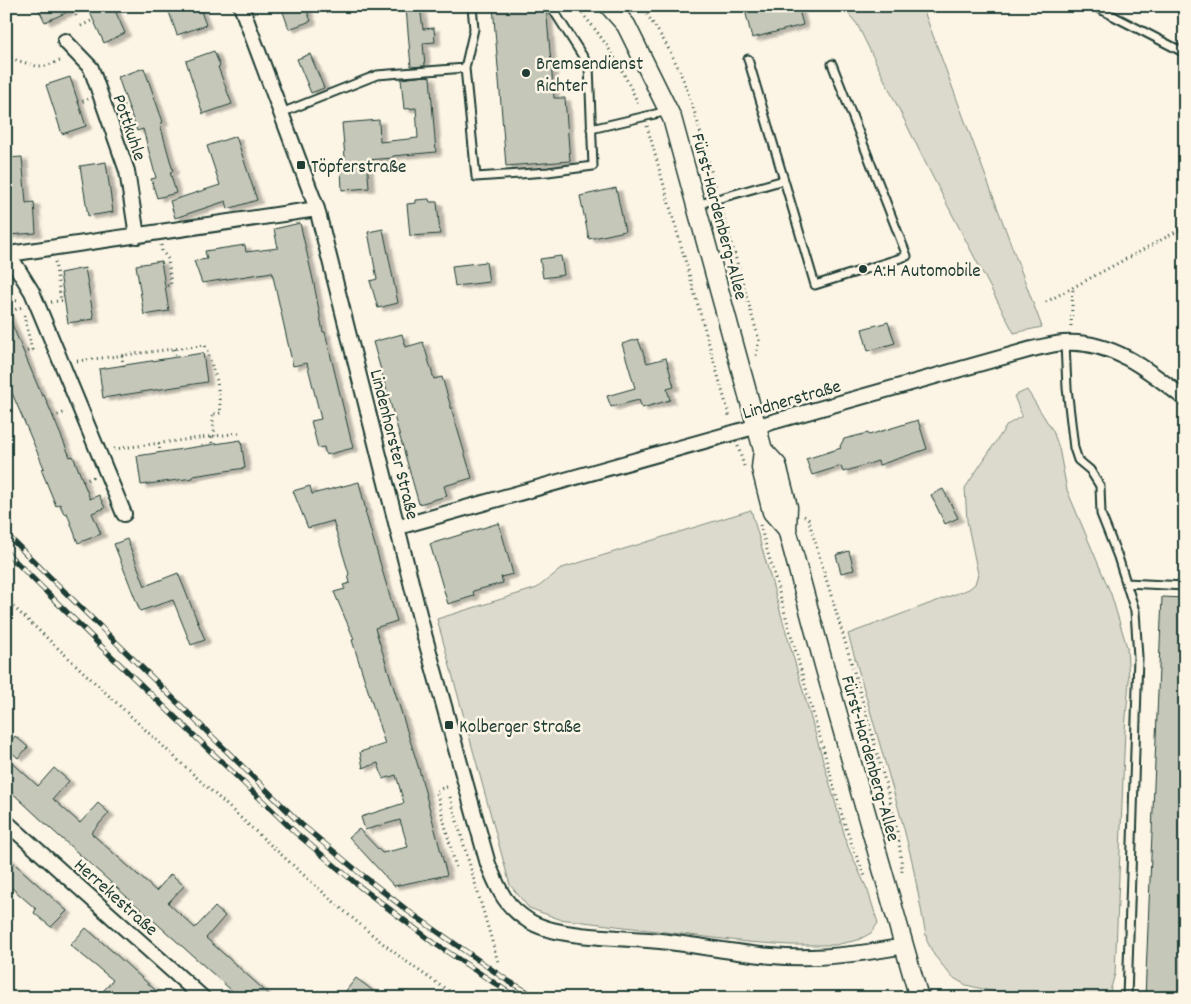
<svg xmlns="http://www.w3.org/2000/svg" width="1191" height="1004" font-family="Dekko,sans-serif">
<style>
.green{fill:#dcdacc;stroke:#7e8c80}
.building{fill:#c5c7b9;stroke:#1f3d34;filter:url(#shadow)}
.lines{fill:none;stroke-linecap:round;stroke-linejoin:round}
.service-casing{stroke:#1f3d34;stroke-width:11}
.minor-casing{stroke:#1f3d34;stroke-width:18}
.tertiary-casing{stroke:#1f3d34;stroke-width:21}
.path{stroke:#1f3d34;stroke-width:3;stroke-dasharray:1 4;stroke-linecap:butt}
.service{stroke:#fcf5e5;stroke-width:7}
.minor{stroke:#fcf5e5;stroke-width:14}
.tertiary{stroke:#fcf5e5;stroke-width:18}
.rail-casing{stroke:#1f3d34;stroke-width:5.5}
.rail{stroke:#fcf5e5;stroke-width:4;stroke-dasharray:11;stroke-linecap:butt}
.poi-dot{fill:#1f3d34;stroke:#fcf5e5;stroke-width:2}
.labels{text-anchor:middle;stroke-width:5;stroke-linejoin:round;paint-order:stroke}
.poi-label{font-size:19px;fill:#1f3d34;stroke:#fcf5e5;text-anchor:start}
.street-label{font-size:19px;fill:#1f3d34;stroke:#fcf5e5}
</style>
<defs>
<filter id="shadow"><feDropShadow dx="5.5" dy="3" stdDeviation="1" flood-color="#0004"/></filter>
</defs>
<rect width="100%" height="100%" fill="#fcf5e5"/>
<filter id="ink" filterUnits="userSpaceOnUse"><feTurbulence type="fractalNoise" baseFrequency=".02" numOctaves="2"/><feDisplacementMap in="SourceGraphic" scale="10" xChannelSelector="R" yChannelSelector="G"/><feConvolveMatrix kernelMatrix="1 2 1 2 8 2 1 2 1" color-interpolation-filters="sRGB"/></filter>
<g filter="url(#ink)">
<path class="green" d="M842 6H922L1042 327 1014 333 927 166 857 24Z
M1027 390 1053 431 1059 448 1067 490 1111 594 1127 647 1129 681 1125 730 1115 974 1108 998H1020L966 985 952 977 934 955 927 941 912 861 902 821 848 634 969 589 975 584 978 574 967 521 965 488 1007 425 1022 416 1014 396Z
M751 510 848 847 868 891 878 923 871 933 858 940 835 945H790L747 942 559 919 529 908 510 885 437 619 537 588 562 568Z"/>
<path class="building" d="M37 6H81L45 22Z
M87 6H113L125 33 104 43Z
M167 6H199L206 25 177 35Z
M281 6H305L311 21 289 29Z
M493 6H546L554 98H565L570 161 506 166Z
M744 6H798L803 25 752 38Z
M420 7 423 29 434 28 435 42 423 43 425 66 411 67 406 8Z
M214 51 220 66 218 67 232 104 203 114 186 61Z
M310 54 324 88 311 93 297 59Z
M144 68 163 122 160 124 173 171 170 172 176 193 157 198 151 179 156 178 143 129 137 131 118 77Z
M426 76 430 77 436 152 393 156V158L367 160 369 188 342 190 341 169H346L342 123 379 120 380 142 418 138 416 108 404 109 401 79Z
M70 77 86 126 62 134 46 85Z
M236 136 257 200 228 209 226 201 175 218 170 201 220 185 207 146Z
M22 157 26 203 34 202 36 233 7 235 6 158Z
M106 162 113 212 88 216 80 166Z
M616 188 625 231 589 239 580 196Z
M429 199 430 202H437L440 234 410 236 407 204 416 203V200Z
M300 223 314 284 323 332H325L353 448 326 455 324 447 318 448 311 421 321 419 307 363 293 366 272 272 202 283 194 261 207 259 205 251 245 245 246 252 278 248 274 229Z
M383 229 398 303 378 308 370 281 377 279 368 232Z
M561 256 564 275 543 278 540 259Z
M161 261 169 311 144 315 136 265Z
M486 262 489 282 455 286 452 266Z
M85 268 94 319 68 323 60 273Z
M6 310 42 396 44 395 70 457 73 456 90 499 99 495 105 508 92 513 101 534 78 543 67 513 64 514 60 504 56 506 41 469 44 468 6 379Z
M888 322 895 343 868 351 862 329Z
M402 334 406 347 423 342 434 379 442 377 472 478 444 486 447 496 419 504 373 342Z
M638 339 647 363 666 358 674 387 667 389 670 400 642 408 639 400 611 407 607 396 635 388 622 344Z
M203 353 207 382 103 398 99 369Z
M918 420 927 449 879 465 878 461 843 472 841 466 812 475 806 459 841 448 840 446 844 439 868 433 869 435Z
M241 440 245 468 193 476V478L141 485 137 456Z
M359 482 366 511H365L397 621 375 628 419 769 447 875 394 886 349 837 359 829 382 853 408 847 400 820 365 830 361 817 404 803 396 775 383 779 378 763 363 768 360 752 385 744 352 640 354 639 334 592 345 589 343 585 350 583 348 575 349 574 333 521 308 528 293 491 310 486 312 494Z
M943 489 958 518 945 524 931 495Z
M499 523 513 574 501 577 503 583 473 591 474 596 448 604 430 544Z
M127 539 145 586 178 573 205 640 191 645 173 600 140 611 114 544Z
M849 551 854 570 841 573 836 555Z
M1162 597 1185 598V998H1145Z
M15 736 28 747 18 758 6 747Z
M6 757 38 786 54 768 69 781 53 799 80 823 98 803 109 813 91 833 156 891 171 874 184 886 168 903 195 928 215 907 225 916 206 938 273 998H240L50 828 6 787Z
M6 856 67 911 51 927 34 913 36 909 6 883Z
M86 928 112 951 164 998H97L113 980 70 945Z
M356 978 367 986 381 998H340Z"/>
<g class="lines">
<defs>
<path id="service" d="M1094 6 1185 53
M748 59 784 180
M465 68 474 29 472 6
M281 113 377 75 465 68 476 177 548 172 593 166 589 66 552 8
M591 129 668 111
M696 205 784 180 815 285 907 256 832 64
M1065 343 1067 388 1074 448 1078 460 1090 470 1100 486 1101 514 1118 557 1135 611 1138 657 1127 998
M1126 583 1185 586"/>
<path id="minor" d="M241 6 317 209 424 634 488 864C499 890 504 905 529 921 557 938 615 937 648 940 690 943 731 953 772 956 816 960 862 954 904 946
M65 41 91 68 127 171 137 236
M6 250 32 292 124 514
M9 254 317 209
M398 527 1032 349C1043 347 1053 344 1063 343 1111 339 1150 371 1185 399
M6 822 203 998"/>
<path id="tertiary" d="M609 6 626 25 672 118 763 450 761 468 772 512 787 529
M763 450 777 465 788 507 787 529 825 669 919 998"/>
</defs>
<use href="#service" class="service-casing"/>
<use href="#minor" class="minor-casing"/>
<use href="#tertiary" class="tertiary-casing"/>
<path class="path" d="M72 6 76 16
M575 6C603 35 623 69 639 106
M641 6C656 27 670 49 680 72 696 110 705 150 716 189
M81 26 93 20
M6 57 36 66H45L63 60
M78 103 88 99
M119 107 128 105
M647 126 730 418
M722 210 759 340 756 356
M161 245 162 251 168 259 171 285 165 286
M55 262 61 301
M6 300 20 301
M51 302 65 300
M1046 302 1185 227
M6 313 22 307
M24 315 32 350 24 352
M1071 326 1073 288
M174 349 175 357
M122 355 123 366
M77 361 205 345 217 381 221 413 212 414 215 436
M53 417 66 412
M211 437 212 444
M159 443 160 453
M738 446 744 466
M114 449 239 433
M83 481 94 477
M804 516 808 518C830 593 854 669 875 745 886 787 900 828 902 872
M760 525 843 819 853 848 865 876
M6 600C96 683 184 767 275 849 335 903 390 955 460 998
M447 787 436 790 456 868
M450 797 498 962"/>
<use href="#service" class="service"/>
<use href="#minor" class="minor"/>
<use href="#tertiary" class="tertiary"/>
<defs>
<path id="rail" d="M6 534 301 824 362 875 408 911 508 981 538 998
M6 552 110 655 296 833 359 886 434 943 517 998"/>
</defs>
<use href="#rail" class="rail-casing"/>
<use href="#rail" class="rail"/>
</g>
</g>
<g class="poi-dot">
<circle cx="526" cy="73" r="5"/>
<rect x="296" y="160" width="10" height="10" rx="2.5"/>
<circle cx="863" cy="269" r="5"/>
<rect x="444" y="720" width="10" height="10" rx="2.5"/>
</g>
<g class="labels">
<g class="poi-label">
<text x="536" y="69">Bremsendienst<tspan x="536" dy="22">Richter</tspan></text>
<text x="311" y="172">Töpferstraße</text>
<text x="873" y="276">A.H Automobile</text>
<text x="459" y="732">Kolberger Straße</text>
</g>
<g class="street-label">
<text transform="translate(131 127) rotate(71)" y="7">Pottkuhle</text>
<text transform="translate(721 216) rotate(75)" y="7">Fürst-Hardenberg-Allee</text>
<text transform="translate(791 398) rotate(-16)" y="7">Lindnerstraße</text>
<text transform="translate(396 444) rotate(76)" y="7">Lindenhorster Straße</text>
<text transform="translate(872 758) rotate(74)" y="7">Fürst-Hardenberg-Allee</text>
<text transform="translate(117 896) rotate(42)" y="7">Herrekestraße</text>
</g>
</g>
<rect width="1191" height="1004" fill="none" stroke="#fcf5e5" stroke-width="25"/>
<rect x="12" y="12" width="1166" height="979" fill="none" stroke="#1f3d34" stroke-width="2" filter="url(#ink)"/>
</svg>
